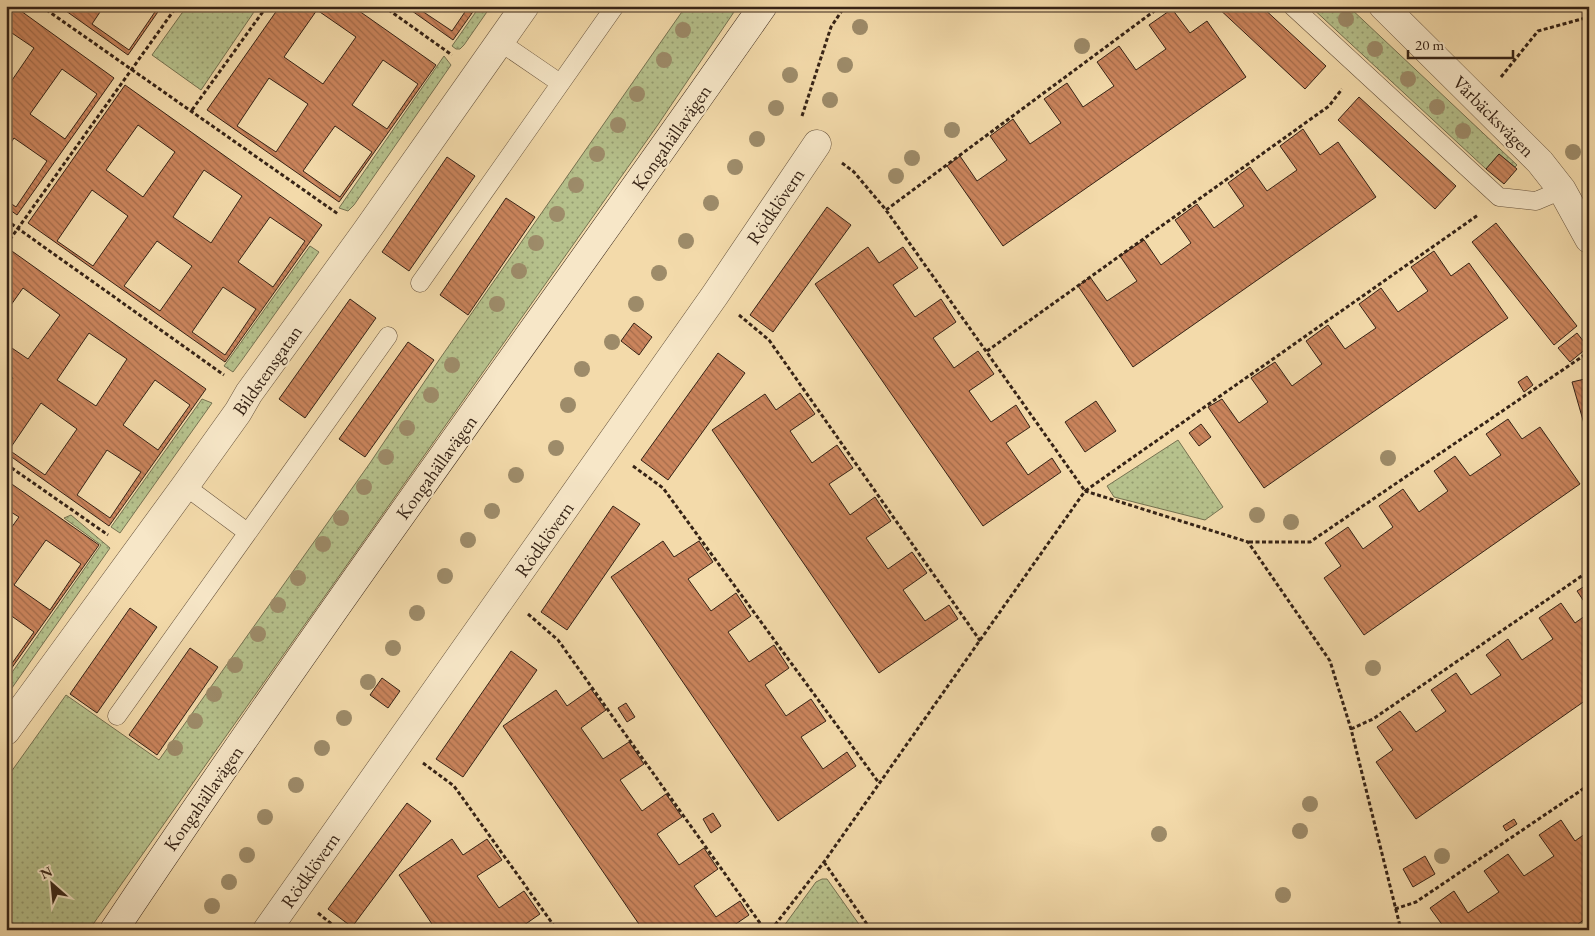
<svg xmlns="http://www.w3.org/2000/svg" width="1595" height="936" font-family="'EB Garamond',serif">
<style>
.grass{fill:url(#grass-dots);stroke:#767251}
.building{fill:url(#building-back-hatch);stroke:#362316;fill-rule:evenodd}
.lines{fill:none;stroke-linecap:round;stroke-linejoin:round}
.lane-casing{stroke:#65513b;stroke-width:19}
.street-casing{stroke:#65513b;stroke-width:29}
.secondary-casing{stroke:#362316;stroke-width:29}
.path{stroke:#362316;stroke-width:3;stroke-dasharray:4 2.5;stroke-linecap:butt}
.lane{stroke:#f7e7c8;stroke-width:18}
.street{stroke:#f7e7c8;stroke-width:28}
.secondary{stroke:#f7e7c8;stroke-width:28}
.tree{fill:#9d8b69}
.labels{text-anchor:middle;stroke-width:4;stroke-linejoin:round;paint-order:stroke}
.street-label{font-size:19px;fill:#362316;stroke:#f7e7c8}
</style>
<defs>
<pattern id="grass-dots" width="8" height="8" patternUnits="userSpaceOnUse" patternTransform="scale(1.25)"><rect width="8" height="8" fill="#b6c18c"/><path d="M2 2h.1M6 6h.1" fill="none" stroke="#959c71" stroke-width="1.8" stroke-linecap="round"/></pattern>
<pattern id="building-back-hatch" width="6" height="6" patternUnits="userSpaceOnUse" patternTransform="scale(1.25)"><rect width="6" height="6" fill="#ca845c"/><path d="M-1 5l2 2M0 0l6 6M5-1l2 2" fill="none" stroke="#a56c4b"/></pattern>
</defs>
<rect width="100%" height="100%" fill="#f3daaa"/>
<filter id="stains"><feTurbulence type="fractalNoise" baseFrequency=".004" numOctaves="4"/><feColorMatrix values="0 0 0 0 .2 0 0 0 0 .09 0 0 0 0 .02 0 0 0 .5 -.17"/></filter>
<radialGradient id="worn" r=".72"><stop offset=".6" stop-color="#630" stop-opacity="0"/><stop offset="1" stop-color="#630" stop-opacity=".3"/></radialGradient>
<path class="grass" d="M187 6H258L201 90 152 55Z
M480 6H491L464 45 460 49H456L452 46Z
M686 6H738L657 126 89 930H6V779L66 695 159 760 370 463 439 360Z
M1310 6H1348L1517 165 1515 167 1499 154 1486 169Z
M444 56 451 65 354 205 348 211 339 208Z
M310 246 319 252 242 360 233 372 224 366Z
M202 399 212 403 120 533 111 527Z
M1178 440 1223 507 1205 520 1114 497 1107 486Z
M71 515 110 548 7 695 6 681 101 545 64 518Z
M822 879H827L863 930H781L816 882Z"/>
<path class="building" d="M6 6H14L114 78 17 215 6 207V200L16 207 47 161 14 138 6 150V89L34 48 6 29ZM62 69 97 94 65 139 30 114Z
M59 6H104L92 24 129 50 159 6H162L128 55Z
M280 6H352L436 65 339 202 207 110ZM317 10 356 37 323 84 284 57ZM383 60 418 84 387 129 352 105ZM269 78 308 104 276 152 237 126ZM335 126 372 152 340 197 303 171Z
M405 6H420L419 9 452 31 469 6H477L453 40Z
M1216 6H1261L1326 66 1305 89Z
M1172 9 1190 33 1207 21 1246 77 1003 246 947 166 960 156 977 181 1007 160 990 136 1013 119 1030 144 1061 123 1044 99 1067 83 1083 107 1114 86 1097 62 1119 46 1136 70 1166 49 1149 25Z
M125 85 322 225 225 362 28 223ZM138 125 175 152 143 197 106 170ZM204 170 242 196 211 243 173 217ZM92 190 128 216 93 266 57 241ZM270 217 305 241 273 287 238 262ZM157 241 192 266 160 311 124 286ZM223 287 256 309 225 355 192 332Z
M1359 97 1456 186 1435 209 1338 120Z
M1303 129 1320 155 1338 142 1376 197 1133 367 1078 286 1090 277 1107 301 1137 281 1120 256 1144 240 1161 265 1191 243 1175 220 1197 204 1214 228 1244 206 1228 183 1250 167 1267 191 1297 170 1280 146Z
M1499 154 1517 169 1504 184 1486 169Z
M447 157 475 176 409 271 382 252Z
M506 198 535 217 468 315 440 295Z
M827 207 851 225 773 332 750 315Z
M1496 223 1577 326 1554 345 1472 242Z
M868 247 879 263 903 247 918 268 893 285 915 317 941 299 956 322 933 338 954 368 978 351 994 374 969 391 991 422 1016 405 1030 427 1006 443 1028 475 1052 458 1061 472 983 526 815 284Z
M9 249 206 389 109 526 6 453V388L13 378 6 374V344L28 359 60 315 23 288 6 312V253ZM89 333 127 359 96 406 57 380ZM155 380 190 405 158 450 123 425ZM41 403 77 429 45 475 9 450ZM107 450 141 472 110 518 77 495Z
M1434 251 1451 276 1469 263 1508 318 1264 488 1208 407 1222 399 1239 423 1268 402 1251 378 1275 362 1292 386 1322 364 1306 341 1328 325 1345 349 1376 328 1359 304 1381 288 1398 312 1428 291 1411 267Z
M350 299 376 318 305 418 279 399Z
M634 323 652 337 639 355 621 341Z
M1577 333 1588 347 1570 362 1558 348Z
M408 342 434 360 365 457 339 439Z
M718 353 745 373 668 480 641 460Z
M1527 376 1533 385 1524 392 1518 382Z
M1589 378V441L1572 382Z
M800 393 815 414 790 431 812 463 837 445 853 468 829 484 850 515 875 497 891 521 866 538 888 569 912 552 927 573 903 590 925 621 949 605 958 619 879 673 712 430 765 394 776 410Z
M1096 401 1116 431 1085 452 1065 422Z
M1508 419 1522 439 1540 427 1580 484 1364 635 1324 578 1341 566 1325 543 1348 527 1363 549 1393 527 1379 506 1403 489 1419 512 1448 491 1434 471 1455 456 1470 476 1501 455 1486 434Z
M1201 424 1211 437 1199 446 1189 433Z
M6 480 99 545 6 676V672L34 632 6 612V535L19 517 6 509ZM46 540 81 564 50 610 14 585Z
M613 506 640 524 567 630 541 612Z
M663 541 674 557 699 541 713 562 688 579 711 611 736 593 751 616 728 632 749 662 774 645 789 668 765 685 786 716 811 699 826 721 801 737 823 769 847 752 856 766 778 821 611 577Z
M1588 584 1589 586V609L1577 591Z
M1561 603 1575 623 1589 613V698L1416 819 1376 762 1393 750 1377 727 1400 711 1416 732 1446 711 1431 690 1456 673 1471 695 1501 675 1486 655 1508 639 1522 660 1553 639 1539 618Z
M130 608 157 627 97 713 70 694Z
M190 648 218 667 157 755 129 735Z
M511 651 537 670 463 777 436 759Z
M382 678 400 691 388 708 370 695Z
M591 689 606 710 581 728 603 759 629 742 644 764 620 780 642 811 666 794 682 817 657 834 679 865 704 848 718 869 694 886 716 917 740 901 749 915 727 930H643L503 726 556 690 567 706Z
M626 703 635 717 627 722 618 708Z
M407 803 431 821 352 927 328 909Z
M713 813 721 826 711 833 703 819Z
M1514 819 1517 824 1506 831 1503 826Z
M1561 820 1575 841 1589 831V916L1570 930H1446L1430 908 1454 891 1468 913 1499 892 1484 871 1508 854 1524 876 1554 856 1539 835Z
M452 839 463 855 487 839 502 860 477 876 499 908 524 891 540 914 517 930H436L399 875Z
M1425 856 1435 874 1413 887 1403 869Z"/>
<g class="lines">
<defs>
<path id="lane" d="M1292 6 1499 197 1536 201 1562 190
M500 42 560 83
M420 283 615 6
M185 486 247 532
M117 716 388 336"/>
<path id="street" d="M1383 6 1540 162 1562 190 1589 239
M6 731 185 486 238 412 249 393 365 233 525 6
M267 930 715 295 817 144"/>
<path id="secondary" d="M114 930C323 617 547 314 763 6"/>
</defs>
<use href="#lane" class="lane-casing"/>
<use href="#street" class="street-casing"/>
<use href="#secondary" class="secondary-casing"/>
<path class="path" d="M41 6 338 214
M383 6 452 55
M1501 77 1538 31 1589 17
M192 110 267 6
M802 116 831 27 845 6
M842 163 854 172 886 210 1085 491 1478 215
M886 210 1161 6
M6 220 224 375
M6 245 177 6
M739 315 769 340 981 642
M987 351 1329 106 1342 89
M6 464 108 535
M633 466 663 488 879 783
M1249 542H1310L1589 352
M528 614 558 640 765 930
M1351 729 1373 719 1589 571
M423 763 454 786 557 930
M824 862 871 930
M1395 909 1416 902 1589 785
M318 913 339 930
M771 930 824 862 1085 491 1248 542 1330 661 1351 729 1401 930"/>
<use href="#lane" class="lane"/>
<use href="#street" class="street"/>
<use href="#secondary" class="secondary"/>
</g>
<g class="tree">
<circle cx="1346" cy="19" r="8"/>
<circle cx="860" cy="27" r="8"/>
<circle cx="683" cy="30" r="8"/>
<circle cx="1082" cy="46" r="8"/>
<circle cx="1375" cy="49" r="8"/>
<circle cx="664" cy="60" r="8"/>
<circle cx="845" cy="65" r="8"/>
<circle cx="790" cy="75" r="8"/>
<circle cx="1408" cy="79" r="8"/>
<circle cx="637" cy="94" r="8"/>
<circle cx="830" cy="100" r="8"/>
<circle cx="1437" cy="107" r="8"/>
<circle cx="776" cy="108" r="8"/>
<circle cx="618" cy="125" r="8"/>
<circle cx="952" cy="130" r="8"/>
<circle cx="1463" cy="131" r="8"/>
<circle cx="757" cy="139" r="8"/>
<circle cx="1573" cy="152" r="8"/>
<circle cx="597" cy="154" r="8"/>
<circle cx="912" cy="158" r="8"/>
<circle cx="735" cy="167" r="8"/>
<circle cx="896" cy="176" r="8"/>
<circle cx="576" cy="185" r="8"/>
<circle cx="711" cy="203" r="8"/>
<circle cx="557" cy="214" r="8"/>
<circle cx="686" cy="241" r="8"/>
<circle cx="536" cy="243" r="8"/>
<circle cx="519" cy="271" r="8"/>
<circle cx="659" cy="273" r="8"/>
<circle cx="497" cy="304" r="8"/>
<circle cx="636" cy="304" r="8"/>
<circle cx="612" cy="342" r="8"/>
<circle cx="452" cy="365" r="8"/>
<circle cx="582" cy="369" r="8"/>
<circle cx="431" cy="395" r="8"/>
<circle cx="568" cy="405" r="8"/>
<circle cx="407" cy="428" r="8"/>
<circle cx="556" cy="448" r="8"/>
<circle cx="386" cy="457" r="8"/>
<circle cx="1388" cy="458" r="8"/>
<circle cx="516" cy="475" r="8"/>
<circle cx="364" cy="487" r="8"/>
<circle cx="492" cy="511" r="8"/>
<circle cx="1257" cy="515" r="8"/>
<circle cx="341" cy="518" r="8"/>
<circle cx="1291" cy="522" r="8"/>
<circle cx="468" cy="540" r="8"/>
<circle cx="323" cy="544" r="8"/>
<circle cx="445" cy="576" r="8"/>
<circle cx="298" cy="578" r="8"/>
<circle cx="278" cy="605" r="8"/>
<circle cx="417" cy="613" r="8"/>
<circle cx="258" cy="634" r="8"/>
<circle cx="393" cy="648" r="8"/>
<circle cx="235" cy="665" r="8"/>
<circle cx="1373" cy="668" r="8"/>
<circle cx="368" cy="682" r="8"/>
<circle cx="214" cy="694" r="8"/>
<circle cx="344" cy="718" r="8"/>
<circle cx="195" cy="721" r="8"/>
<circle cx="175" cy="748" r="8"/>
<circle cx="322" cy="748" r="8"/>
<circle cx="296" cy="785" r="8"/>
<circle cx="1310" cy="804" r="8"/>
<circle cx="265" cy="817" r="8"/>
<circle cx="1300" cy="831" r="8"/>
<circle cx="1159" cy="834" r="8"/>
<circle cx="247" cy="855" r="8"/>
<circle cx="1442" cy="856" r="8"/>
<circle cx="229" cy="882" r="8"/>
<circle cx="1283" cy="895" r="8"/>
<circle cx="212" cy="906" r="8"/>
</g>
<g class="labels">
<g class="street-label">
<text transform="translate(1494 116) rotate(45)" y="7">Vårbäcksvägen</text>
<text transform="translate(671 137) rotate(-55)" y="7">Kongahällavägen</text>
<text transform="translate(775 206) rotate(-56)" y="7">Rödklövern</text>
<text transform="translate(267 370) rotate(-55)" y="7">Bildstensgatan</text>
<text transform="translate(436 467) rotate(-54)" y="7">Kongahällavägen</text>
<text transform="translate(544 539) rotate(-55)" y="7">Rödklövern</text>
<text transform="translate(203 798) rotate(-55)" y="7">Kongahällavägen</text>
<text transform="translate(310 870) rotate(-55)" y="7">Rödklövern</text>
</g>
</g>
<rect width="1595" height="936" fill="none" stroke="#f3daaa" stroke-width="25"/>
<rect x="8" y="8" width="1580" height="921" fill="none" stroke="#362316" stroke-width="2.5"/>
<rect x="12" y="12" width="1570" height="911" fill="none" stroke="#362316"/>
<g transform="translate(52 884) rotate(333)" stroke="#f7e7c8" stroke-width="4" paint-order="stroke">
<path d="M0-4L9 19L0 12L-9 19Z" fill="#362316"/>
<text y="-8" font-size="14" font-weight="bold" text-anchor="middle" fill="#362316">N</text>
</g>
<path d="M1408 50v8h105v-8" fill="none" stroke="#362316" stroke-width="2.5"/>
<text x="1415" y="50" font-size="15" fill="#362316" stroke="#f7e7c8" stroke-width="4" paint-order="stroke">20 m</text>
<rect width="100%" height="100%" filter="url(#stains)"/>
<rect width="100%" height="100%" fill="url(#worn)"/>
</svg>
